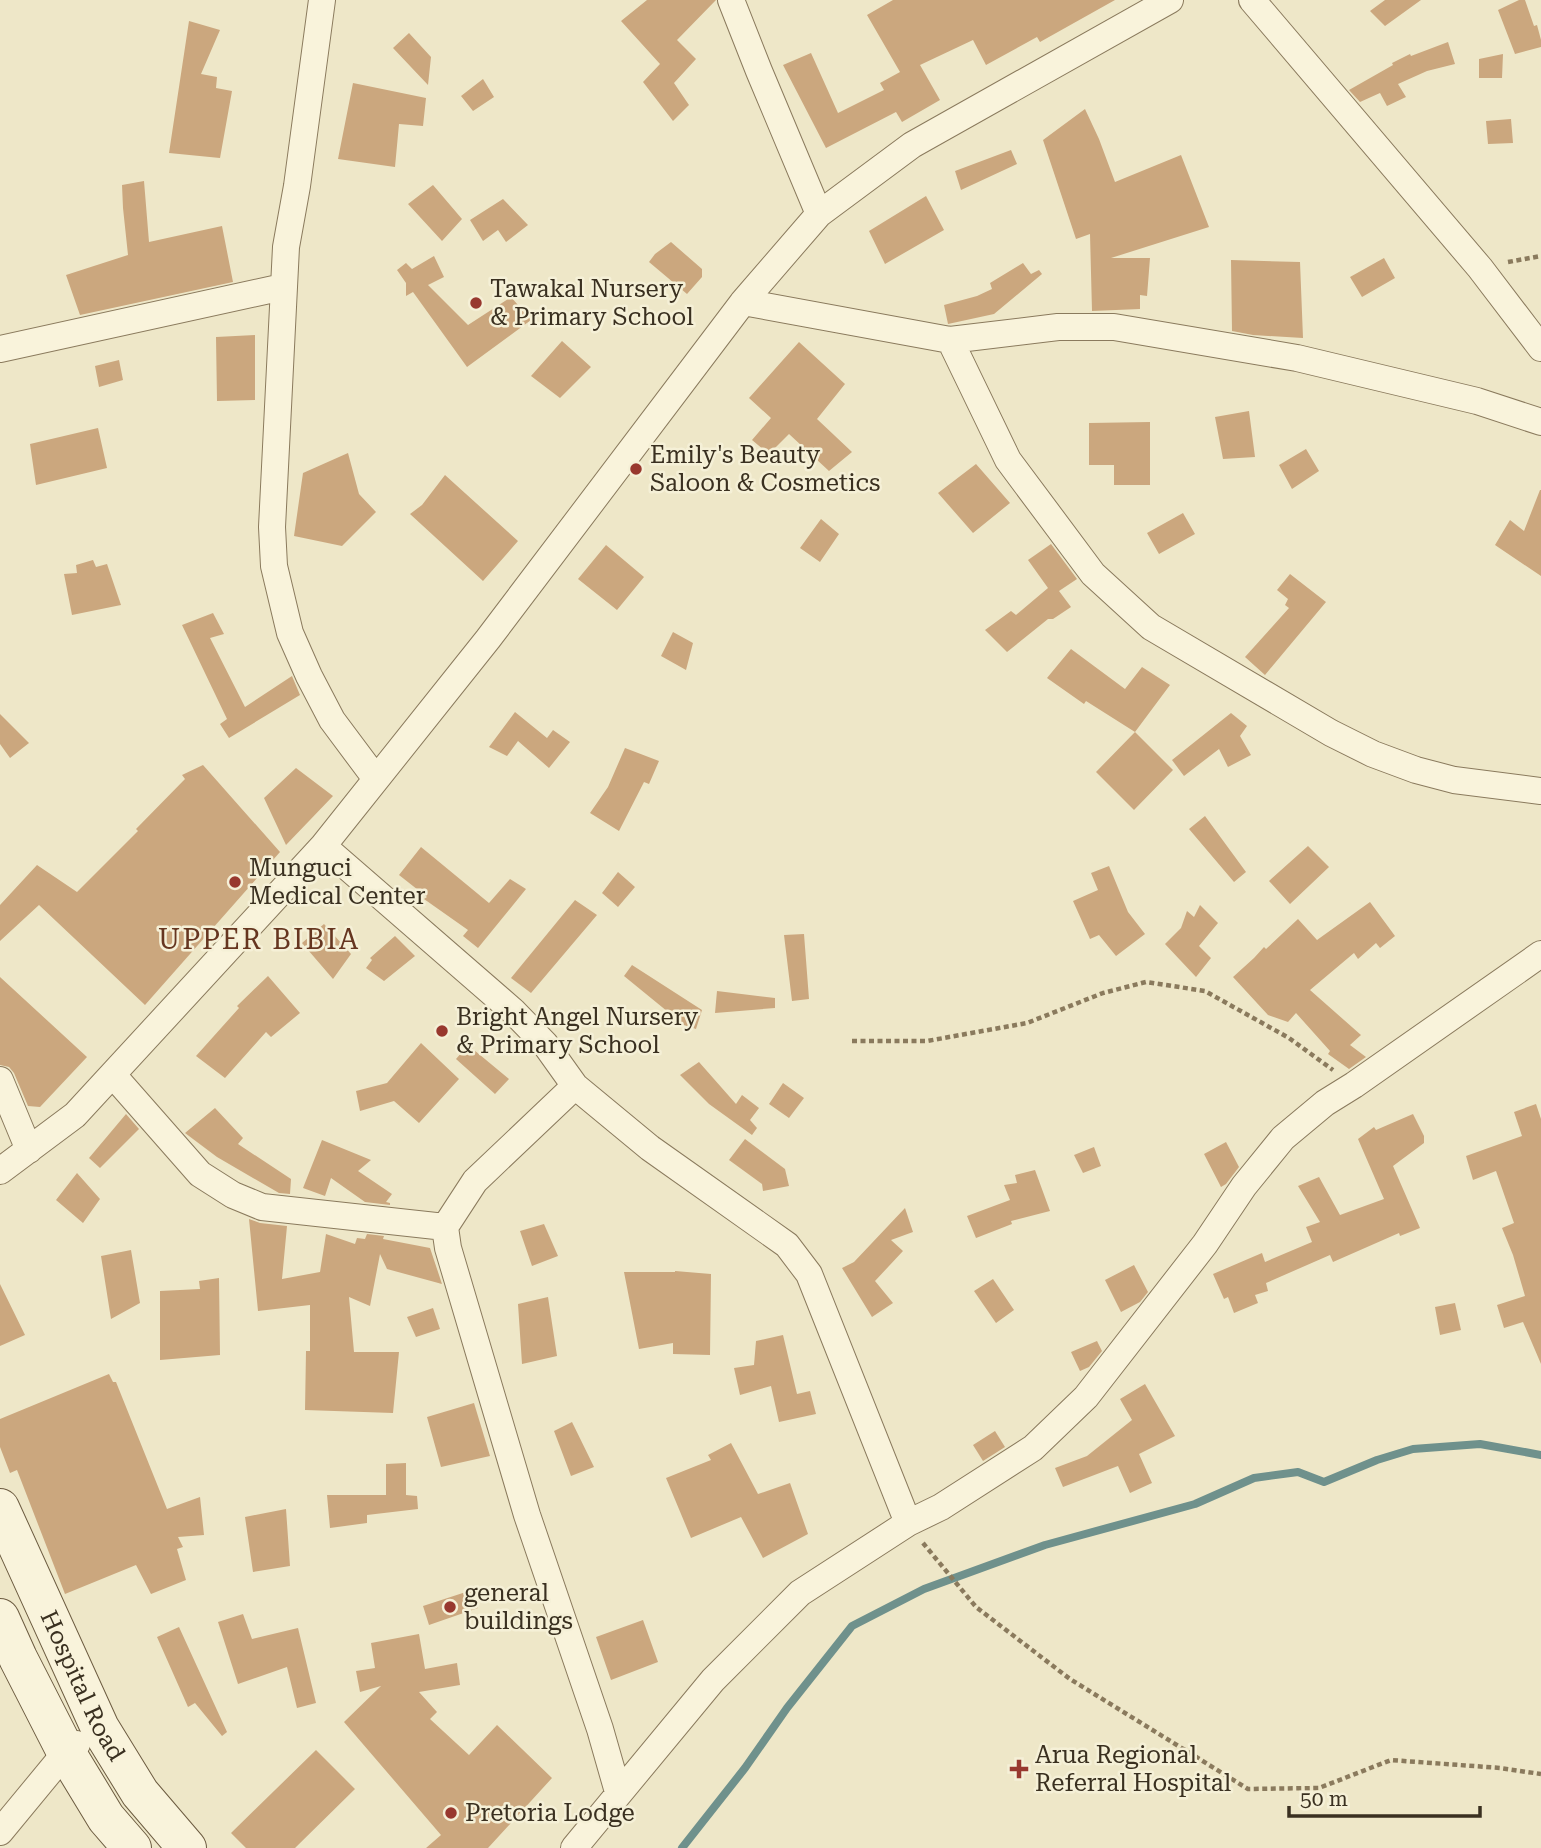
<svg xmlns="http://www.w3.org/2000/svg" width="1541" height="1848" font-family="'Roboto Serif',serif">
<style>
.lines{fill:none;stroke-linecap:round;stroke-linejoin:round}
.stream{stroke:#6f918c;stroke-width:8}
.building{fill:#cba77e}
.minor-casing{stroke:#8a7a5d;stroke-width:28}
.secondary-casing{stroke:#6c5b40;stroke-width:40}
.path{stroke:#8a7a5d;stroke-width:4.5;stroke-dasharray:5 3.5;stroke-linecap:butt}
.minor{stroke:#f9f3db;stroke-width:26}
.secondary{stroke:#f9f3db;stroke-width:38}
.poi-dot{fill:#98382e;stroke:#f5f0d7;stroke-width:2.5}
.labels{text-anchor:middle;stroke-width:5;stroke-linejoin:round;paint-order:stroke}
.poi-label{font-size:24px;fill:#3a3020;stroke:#f5f0d7;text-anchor:start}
.street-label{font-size:24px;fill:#3a3020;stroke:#f5f0d7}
.quarter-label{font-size:28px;letter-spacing:2px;fill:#663620;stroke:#f5f0d7}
</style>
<rect width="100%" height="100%" fill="#eee7c8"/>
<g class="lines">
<path class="stream" d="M682 1848 745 1768 787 1708 852 1626 924 1589 1045 1545 1195 1504 1254 1478 1298 1472 1324 1482 1377 1460 1413 1449 1480 1444 1541 1455"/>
</g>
<path class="building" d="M647 0H716L677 40 696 59 674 83 689 105 673 121 643 82 660 64 621 21Z
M893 0H1115L1040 42 1037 37 986 65 973 40 920 65 940 100 902 122 896 112 826 148 783 65 811 53 838 113 884 90 880 83 900 72 867 15Z
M1385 0H1421L1385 26 1370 11Z
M1519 0H1525L1534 26 1537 25 1541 40V47L1515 54 1498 10Z
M189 21 220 30 201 74 217 77 216 88 232 91 220 158 169 153Z
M409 33 431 57 428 85 393 48Z
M1448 42 1455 64 1427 71 1398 84 1406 97 1387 106 1380 93 1360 102 1349 90 1393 65 1392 63 1410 54 1411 56Z
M1503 54 1502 78H1479V59Z
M483 79 494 97 473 111 461 96Z
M353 83 426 98 423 126 399 124 395 167 338 159Z
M1085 109 1099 139 1115 182 1181 155 1209 227 1111 258H1150L1147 296 1140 295V309L1092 311 1090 234 1076 239 1043 140Z
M1511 119 1513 143 1488 144 1486 121Z
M1011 150 1017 164 961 190 955 171Z
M144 181 149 242 222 226 233 282 80 315 66 275 128 255 123 208 122 185Z
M433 185 462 219 442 241 408 204Z
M926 196 944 230 885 264 869 231Z
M503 199 528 225 506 242 498 230 483 241 470 220Z
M671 242 702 269V277L687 294 649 262 655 254Z
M434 256 444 277 428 285 468 325 511 297 531 320 467 367 413 292 406 296V283L397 270 406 263 412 269Z
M1384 258 1395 278 1362 297 1350 277Z
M1231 260 1300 262 1303 338 1253 335 1232 331Z
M1023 263 1031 274 1039 270 1042 274 994 314 948 324 944 305 977 296 992 289 990 283Z
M255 335V400L217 401 216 337Z
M562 341 591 367 560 398 531 376Z
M799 342 845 384 817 419 852 452 829 471 789 434 769 454 752 440 771 418 749 398Z
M119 360 123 380 99 387 95 366Z
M1249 411 1255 457 1223 459 1215 417Z
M1150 422V485H1114V465H1089V423Z
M98 428 107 468 36 485 30 444Z
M1306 449 1319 471 1292 489 1279 465Z
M348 453 359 494 376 512 342 546 294 536 303 473Z
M976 464 1010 503 973 533 938 493Z
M445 475 518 541 483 581 410 514 422 505Z
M1540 490H1541V576L1495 545 1510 520 1524 531Z
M1183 513 1195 534 1159 554 1147 533Z
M821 519 839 534 820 562 800 548Z
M1051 544 1077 579 1059 591 1071 607 1053 619H1048L1007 652 985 630 1011 611 1016 615 1048 588 1028 560Z
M606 545 644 577 617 610 578 579Z
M93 560 96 567 107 564 121 605 72 615 64 574 77 573 76 565Z
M1290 574 1326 602 1265 675 1245 657 1289 608 1285 605 1288 599 1277 590Z
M213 613 224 634 210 638 245 707 292 676 300 695 229 738 220 724 227 719 182 625Z
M673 632 693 643 686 670 661 656Z
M1071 649 1125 689 1142 667 1170 685 1135 732 1086 701 1084 704 1047 678Z
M515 712 547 738 553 730 570 742 549 768 518 741 507 756 489 747Z
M1231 713 1247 726 1240 736 1251 755 1228 767 1219 749 1184 776 1172 760Z
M0 714 29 743 10 758 0 744Z
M1135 732 1173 770 1134 810 1096 772Z
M625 748 659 761 649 784 644 782 619 831 590 813 608 787Z
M203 765 280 852 145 1005 39 905 0 941V905L37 865 77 892 138 831 136 829 185 779 182 775Z
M296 768 333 796 286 845 264 798Z
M1205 816 1246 872 1234 882 1189 829Z
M1308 846 1329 867 1290 904 1269 881Z
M421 847 489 903 510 879 526 889 478 948 463 936 468 930 424 899 427 897 399 875Z
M1109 866 1128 912 1145 934 1116 956 1099 935 1090 939 1073 901 1098 890 1091 873Z
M618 872 635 887 618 907 602 893Z
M575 900 597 915 531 993 511 978Z
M1370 902 1395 936 1380 948 1376 943 1358 959 1354 953 1310 990 1361 1035 1350 1045 1366 1057 1349 1069 1328 1054 1330 1051 1296 1013 1288 1022 1268 1015 1233 977 1254 958 1264 947 1266 949 1298 919 1317 940Z
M1200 905 1218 923 1199 946 1211 958 1196 977 1165 944 1181 928 1187 911 1194 917Z
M324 924 351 954 333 979 302 943Z
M804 934 809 999 792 1001 784 935Z
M395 936 415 956 384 981 366 968 372 960 370 958Z
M632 965 702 1010 696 1029 684 1025 624 976Z
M268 976 300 1013 271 1037 266 1032 225 1078 196 1056 239 1008 237 1006Z
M0 977 87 1057 40 1107 28 1106 14 1073 9 1067 0 1065Z
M717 991 775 998V1008L715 1013Z
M421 1043 459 1079 419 1123 394 1101 360 1111 356 1091 387 1083Z
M468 1045 509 1079 495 1094 456 1059Z
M699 1062 736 1104 742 1095 759 1108 750 1120 757 1128 752 1135 709 1104 680 1075Z
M783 1083 804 1098 789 1118 769 1104Z
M1536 1104 1541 1119V1364L1523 1322 1504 1328 1497 1305 1525 1296 1513 1255 1502 1228 1514 1223 1496 1171 1473 1180 1466 1156 1522 1136 1514 1112Z
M215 1108 243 1138 238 1144 291 1179 290 1194 279 1193 217 1157 185 1133Z
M126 1114 139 1129 100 1168 89 1158Z
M1413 1114 1424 1136V1143L1393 1166 1420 1228 1400 1236 1399 1233 1333 1262 1330 1255 1266 1283 1268 1291 1255 1295 1258 1303 1234 1313 1228 1297 1224 1299 1213 1274 1262 1253 1265 1262 1312 1242 1306 1227 1320 1222 1298 1186 1319 1177 1340 1215 1384 1199 1358 1139 1374 1127 1376 1130Z
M745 1139 785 1169 789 1186 763 1191 762 1184 729 1160Z
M322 1140 371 1160 358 1171 392 1194 386 1202 390 1203V1205L365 1202 331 1178 325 1196 303 1188Z
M1226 1142 1239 1167 1226 1184 1221 1187 1204 1154Z
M1094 1147 1101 1166 1083 1173 1074 1155Z
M1035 1170 1050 1211 1011 1221 1012 1224 976 1238 967 1216 1010 1200 1004 1185 1017 1183 1015 1175Z
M77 1173 100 1199 83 1223 56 1200Z
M905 1208 913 1232 891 1240 903 1251 875 1281 893 1303 872 1317 842 1268 854 1262Z
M249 1219 260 1223 287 1226 282 1279 320 1272 326 1234 355 1244 357 1238 365 1239 367 1234 384 1236 383 1239 430 1248 442 1284 387 1269 380 1254 370 1306 349 1297 354 1352H399L393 1413 305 1410 306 1351H310V1305L258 1311Z
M544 1224 558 1256 532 1266 520 1231Z
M131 1250 140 1303 111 1319 101 1256Z
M1134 1265 1148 1292 1140 1302 1121 1312 1105 1280Z
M675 1271 711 1274 710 1355 673 1354V1343L639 1349 624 1272H675Z
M219 1278 220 1355 160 1360V1291L200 1289 199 1281Z
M993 1279 1014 1310 996 1323 974 1291Z
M0 1284 25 1335 0 1346Z
M548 1297 557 1356 522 1364 518 1304Z
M1455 1303 1461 1330 1440 1335 1435 1307Z
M433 1308 440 1329 416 1337 407 1317Z
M783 1335 797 1394 810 1391 816 1414 779 1422 771 1386 740 1395 734 1368 754 1365 756 1341Z
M1097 1341 1102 1351 1089 1367 1080 1371 1071 1352Z
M109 1374 113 1382H116L167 1509 200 1497 204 1535 178 1537 183 1547 177 1549 186 1580 151 1594 136 1565 65 1594 17 1470 10 1473 0 1447V1419Z
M1145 1384 1175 1436 1139 1454 1152 1483 1130 1493 1118 1466 1063 1487 1055 1468 1087 1456 1132 1420 1120 1399Z
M474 1403 490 1456 441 1467 427 1417Z
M572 1422 594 1467 571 1476 554 1431Z
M995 1431 1005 1447 983 1461 973 1445Z
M731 1443 758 1494 790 1483 808 1534 763 1558 741 1517 691 1538 666 1478 711 1460 708 1455Z
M406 1463V1495L417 1496 418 1509 367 1515V1523L330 1528 327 1495H386V1464Z
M286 1509 290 1566 253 1572 245 1517Z
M472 1590 478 1608 429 1625 423 1606Z
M243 1614 252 1639 298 1628 316 1703 297 1708 287 1667 238 1684 218 1622Z
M643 1620 658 1662 611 1680 596 1637Z
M179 1627 227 1732 222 1736 195 1703 188 1707 157 1637Z
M419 1634 425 1669 457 1663 460 1685 419 1692 437 1712 430 1719 469 1755 497 1725 552 1778 488 1848H426L441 1835 344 1722 381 1686 360 1692 356 1671 375 1668 371 1643Z
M316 1750 355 1789 295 1848H246L231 1833Z"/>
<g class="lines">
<defs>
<path id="minor" d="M322 0 297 186 286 247 272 527 274 566 290 633 309 676 332 720 376 779
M731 0 759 71 819 214
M1252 0 1480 268 1541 348
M743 302 950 340 1058 327H1114L1297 358 1477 401 1541 422
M950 340 1008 460 1093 574 1151 627 1331 733 1373 754 1416 770 1454 780 1541 791
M0 349 283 287
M323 846 513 1011 545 1044 575 1086 650 1148 787 1245 809 1274 908 1523
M113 1075 200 1174 233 1195 262 1207 445 1227
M0 1080 29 1150
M575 1086 475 1181 445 1227 448 1248 527 1515 600 1729 618 1792
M0 1171 75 1115 323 846 488 639 743 302 819 214 912 145 1170 0
M0 1832 66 1752 77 1744
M574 1848 713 1680 800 1593 908 1523 941 1507 1033 1448 1086 1397 1205 1244 1244 1186 1283 1138 1325 1103 1354 1085 1541 954"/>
<g id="secondary">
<path id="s1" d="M0 1508 100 1728 140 1793 187 1848"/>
<path d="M0 1618 18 1658 66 1752 106 1818 132 1848"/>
</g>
</defs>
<use href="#minor" class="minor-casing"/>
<use href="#secondary" class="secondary-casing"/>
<path class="path" d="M1508 262 1541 256
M852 1041H927L1027 1023 1103 993 1146 982 1205 991 1289 1038 1333 1070
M923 1543 976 1607 1070 1679 1248 1789 1319 1788 1391 1760 1500 1768 1541 1774"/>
<use href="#minor" class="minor"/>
<use href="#secondary" class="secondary"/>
</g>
<g class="poi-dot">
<circle cx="476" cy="303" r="7"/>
<circle cx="636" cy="469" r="7"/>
<circle cx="235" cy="882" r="7"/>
<circle cx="442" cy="1031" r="7"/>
<circle cx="450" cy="1607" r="7"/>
<path d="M1015.5 1758.5h7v7h7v7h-7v7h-7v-7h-7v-7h7z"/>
<circle cx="451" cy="1813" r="7"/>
</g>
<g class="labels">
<g class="poi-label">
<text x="490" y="297">Tawakal Nursery<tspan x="490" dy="28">&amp; Primary School</tspan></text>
<text x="650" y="463">Emily's Beauty<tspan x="650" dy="28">Saloon &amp; Cosmetics</tspan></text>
<text x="249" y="876">Munguci<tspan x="249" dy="28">Medical Center</tspan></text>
<text x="456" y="1025">Bright Angel Nursery<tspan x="456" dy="28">&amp; Primary School</tspan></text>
<text x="464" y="1601">general<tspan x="464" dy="28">buildings</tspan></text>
<text x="1035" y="1763">Arua Regional<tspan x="1035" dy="28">Referral Hospital</tspan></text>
<text x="465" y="1821">Pretoria Lodge</text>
</g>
<g class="street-label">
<text dy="8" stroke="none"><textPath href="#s1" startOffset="196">Hospital Road</textPath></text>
</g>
<g class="quarter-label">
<text x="259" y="949">UPPER BIBIA</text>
</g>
</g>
<path d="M1289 1806v10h191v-10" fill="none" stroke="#3a3020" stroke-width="3.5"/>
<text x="1300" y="1806" font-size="21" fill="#3a3020" stroke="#f5f0d7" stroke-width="5" paint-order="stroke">50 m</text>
</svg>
